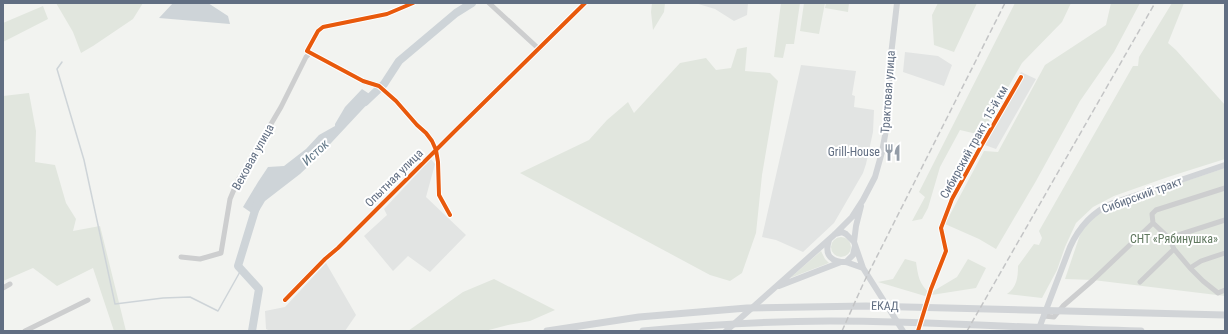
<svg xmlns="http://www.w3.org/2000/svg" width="1228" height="334" font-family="'Roboto Condensed',sans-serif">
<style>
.built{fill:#e2e4e3}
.green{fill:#e1e6de}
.water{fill:#ced4d8}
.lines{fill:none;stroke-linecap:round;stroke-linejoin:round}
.stream{stroke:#ced4d8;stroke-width:1.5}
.river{stroke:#ced4d8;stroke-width:8}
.minor{stroke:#cdcecf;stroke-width:5}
.major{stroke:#d1d4d7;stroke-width:6}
.highway{stroke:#d1d4d7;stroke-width:7}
.rail{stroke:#c3c4c5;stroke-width:1.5;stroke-dasharray:6 3;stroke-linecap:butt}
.cycleway-casing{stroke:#fff;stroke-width:6}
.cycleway{stroke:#e8590c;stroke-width:4}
.labels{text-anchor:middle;stroke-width:4;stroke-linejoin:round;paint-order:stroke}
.street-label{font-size:12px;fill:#616e82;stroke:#fff}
.poi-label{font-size:12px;fill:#616e82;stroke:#fff;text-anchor:end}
.park-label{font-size:12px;fill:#617960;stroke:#fff}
.water-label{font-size:13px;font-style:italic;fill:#617787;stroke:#fff}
</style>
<rect width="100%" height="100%" fill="#f2f3f0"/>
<path class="built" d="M695 3H748L747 15 734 21 715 9Z
M905 52 938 56 952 65 944 86 903 72Z
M801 65 856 71 852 95 855 96 854 107 874 110 873 132 866 164 863 173 834 223 803 252 776 240 762 237Z
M1021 72 1036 79 996 149 979 143Z
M431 159 435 164 426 197 466 235 430 272 408 256 393 271 364 236 387 215 384 209Z
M326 263 356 315 345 331H270L266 329 265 311 285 307Z"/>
<path class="green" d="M56 3H143L133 19 93 46 81 53 73 32Z
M652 3H665L664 12 653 30 651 12Z
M781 3H800L794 44H786L783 58 774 57Z
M804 3H825L819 34 800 31Z
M826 3H849L848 12 825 8Z
M938 3H977L954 52 934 45 932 15Z
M1015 3H1071L1062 22 1022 63 981 135 960 130 940 167 928 208 922 219 912 221 925 197 919 192Z
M1111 3H1140L1114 52 1080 101 1036 181 996 249 979 239 945 224 984 151 998 152 1045 65 1106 25Z
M1172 3H1184L1168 43 1176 50 1225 105V159L1168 177 1114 196 1093 207 1076 223 1065 247 1057 270 1042 298 1007 294C1017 287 1018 277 1018 266L1034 244 1039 245 1042 238 1039 231 1133 66H1138L1139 57Z
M43 6 48 19 3 42V23Z
M747 47 745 71 770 73 778 81 762 175 756 233 742 273 730 281 710 275 520 173 589 140 607 120 628 102 634 113 680 63 706 58 716 70 731 68 737 49Z
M29 93 36 131 35 162 55 165 66 203 76 219 73 231 100 226 126 331H114L93 268 57 286 33 268 3 281V96Z
M1225 168V296L1093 280 1065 279 1082 229 1097 215 1111 206Z
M831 247a10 10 0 1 1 20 0a10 10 0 1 1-20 0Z
M821 251 825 259 829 263 790 278Z
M905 259 916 262C918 275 919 285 930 293L957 277 968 259 986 268 976 288 925 296 878 282 893 279Z
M494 279 555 310 530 321 508 325 485 331H408L463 292Z"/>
<path class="water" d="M173 3H208L228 16 230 24 159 18Z
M362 89 374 97 318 157 300 174 265 201 256 216 243 207 258 182 268 167 284 166 306 149 319 135 335 126V124L345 107Z"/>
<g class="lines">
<path class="stream" d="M62 62 57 69 84 160 115 304 163 298 190 297 218 311 241 270"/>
<path class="river" d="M365 102 384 84 399 61 456 13 472 3
M252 331 259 289 238 266 257 204"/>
<path class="minor" d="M413 3 387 14 323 27 318 31 307 51 363 81 379 86 396 101 417 125 426 133 432 141 436 150 438 162 439 195 450 215
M489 3 539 49
M1225 188 1156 210 1152 214 1153 223 1169 238 1174 249 1190 268 1203 281 1218 293 1225 290
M1169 238 1225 220
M181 257 200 259 221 253 230 199 238 180 281 107 306 57 310 53
M1190 268 1201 261 1225 253
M1140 282 1174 249
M3 288 10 284
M285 300 325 259 338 248 453 133 585 3
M1044 316 1054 317 1063 306 1093 280 1153 223
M25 331 88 300
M918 331 931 289 946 251 941 228 952 199 980 148 1021 77"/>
<path class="major" d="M835 234 842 232 846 234 854 242 863 268 903 331
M829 240C825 252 828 260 841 262
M854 242 856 226 861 206
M846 262 853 255 855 246
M779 286 841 262H846L863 268
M726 331 834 235 852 217 863 200 875 177 882 152 886 130 890 64 897 3
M1038 331 1070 247C1079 227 1092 212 1113 203L1225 165"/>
<path class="highway" d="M547 331 639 317 747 308 866 306 1225 315
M643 331C705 325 767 321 830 321 934 321 1037 329 1141 331"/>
<path class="rail" d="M842 331 864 282 1005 3
M967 331 1155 3"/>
<defs>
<path id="cycleway" d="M413 3 387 14 323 27 318 31 307 51 363 81 379 86 396 101 417 125 426 133 432 141 436 150 438 162 439 195 450 215
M285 300 325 259 338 248 453 133 585 3
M918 331 931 289 946 251 941 228 952 199 980 148 1021 77"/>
</defs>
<use href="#cycleway" class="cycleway-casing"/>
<use href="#cycleway" class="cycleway"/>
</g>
<defs>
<symbol id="restaurant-bare" viewBox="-9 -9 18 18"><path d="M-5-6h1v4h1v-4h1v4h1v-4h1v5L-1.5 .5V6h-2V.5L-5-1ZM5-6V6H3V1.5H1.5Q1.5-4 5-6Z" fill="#949da8" stroke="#fff" stroke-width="2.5" paint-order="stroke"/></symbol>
</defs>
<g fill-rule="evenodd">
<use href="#restaurant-bare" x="880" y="140" width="25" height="25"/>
</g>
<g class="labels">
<g class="street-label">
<text transform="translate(888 92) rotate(-86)" y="4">Трактовая улица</text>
<text transform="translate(974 142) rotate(-61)" y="4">Сибирский тракт, 15-й км</text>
<text transform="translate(253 157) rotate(-61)" y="4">Вековая улица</text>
<text transform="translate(394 178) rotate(-45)" y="4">Опытная улица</text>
<text transform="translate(1142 195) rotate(-20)" y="4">Сибирский тракт</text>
<text transform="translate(885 306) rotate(1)" y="4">ЕКАД</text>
</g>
<g class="poi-label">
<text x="880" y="156">Grill-House</text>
</g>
<g class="park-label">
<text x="1174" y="243">СНТ «Рябинушка»</text>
</g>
<g class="water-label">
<text transform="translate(315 152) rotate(-43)" y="5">Исток</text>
</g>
</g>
<rect width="1228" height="334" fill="none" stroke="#616e82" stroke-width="8"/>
</svg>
